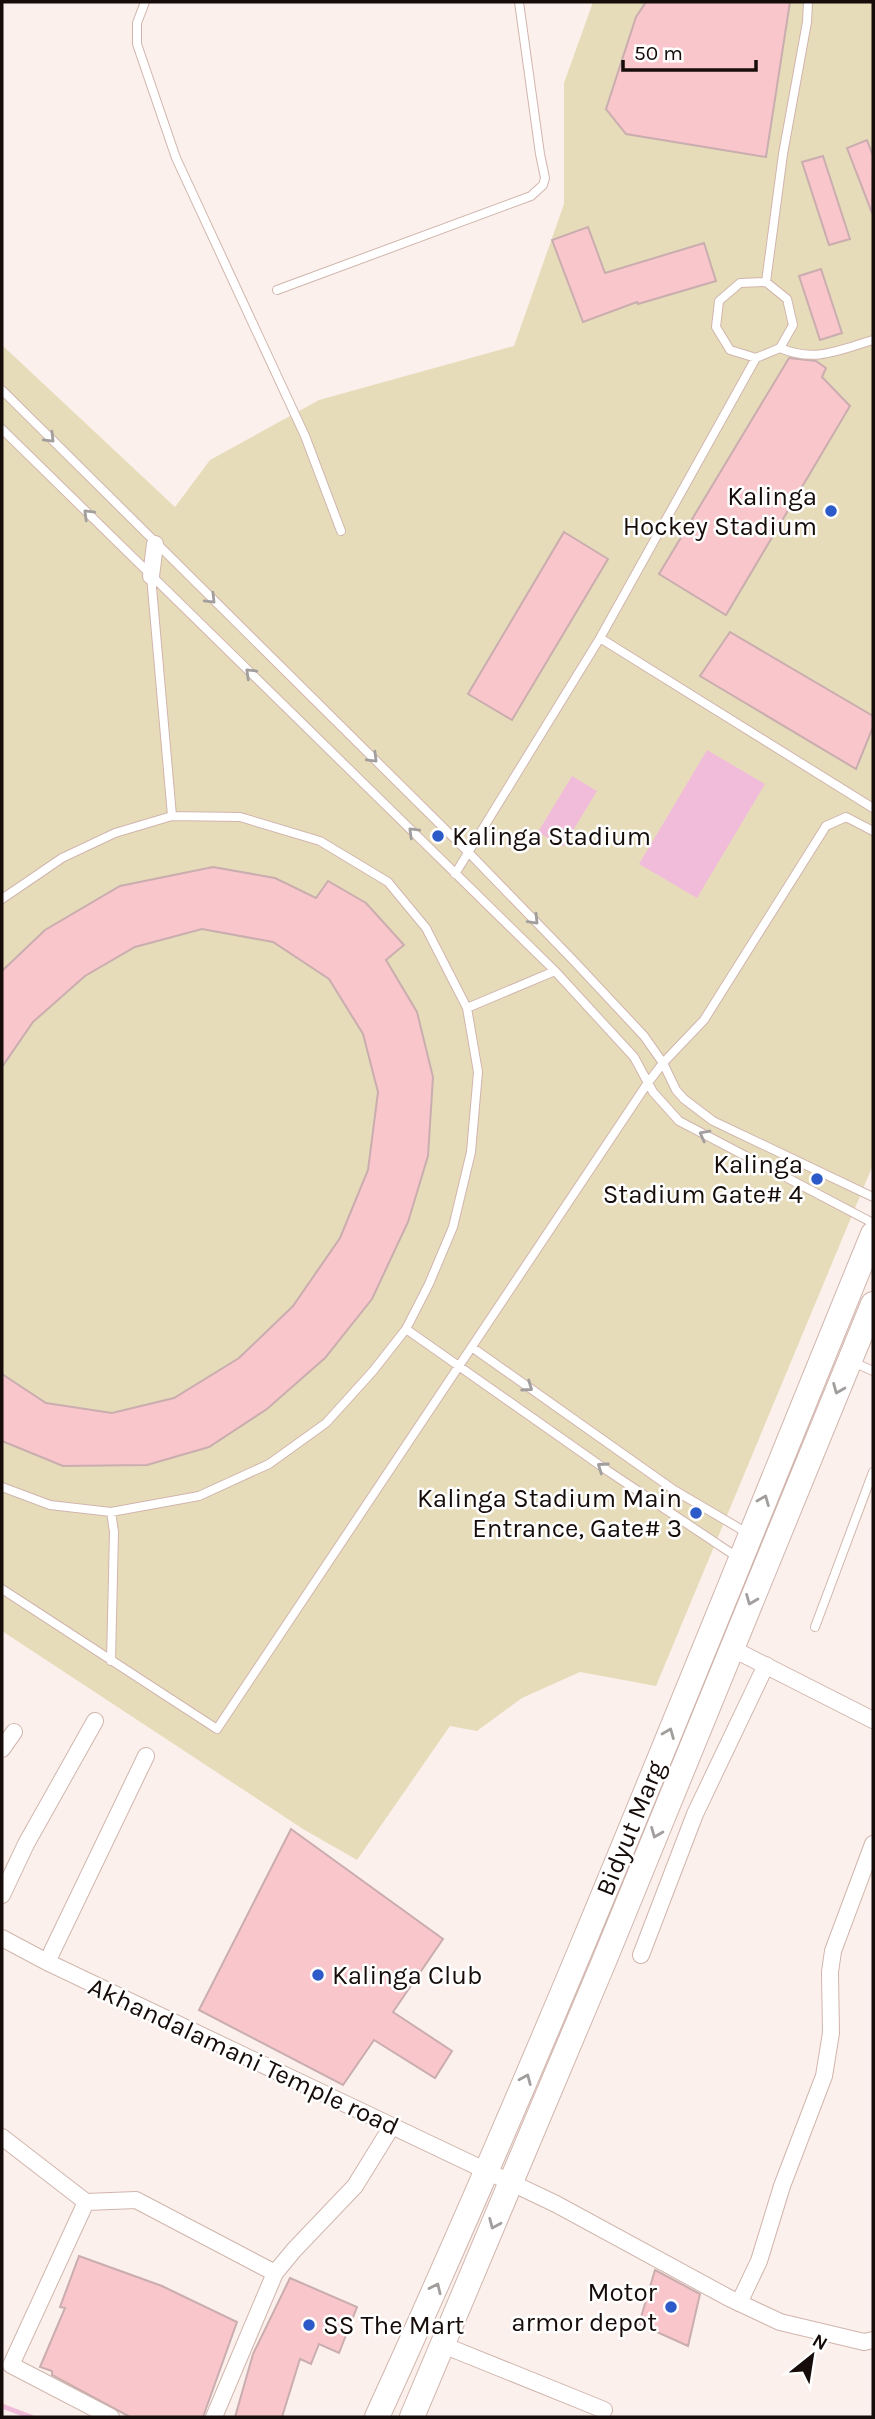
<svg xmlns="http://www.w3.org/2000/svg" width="875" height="2419" font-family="Karla,sans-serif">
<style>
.green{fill:#e7dcba}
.water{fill:#f1bcd9}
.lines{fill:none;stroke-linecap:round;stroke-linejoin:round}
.stream{stroke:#f1bcd9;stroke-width:5}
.building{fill:#f8c6cb;stroke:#caadaf;stroke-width:2}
.lane-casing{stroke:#d1b5ad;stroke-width:10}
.street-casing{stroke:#d1b5ad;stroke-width:18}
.primary-casing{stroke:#d1b5ad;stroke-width:26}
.lane{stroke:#fff;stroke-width:8}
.street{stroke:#fff;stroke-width:16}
.primary{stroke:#fff;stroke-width:24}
.oneway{stroke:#a29e9d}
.poi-dot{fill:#2c5ac8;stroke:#fff;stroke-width:2.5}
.labels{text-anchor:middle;stroke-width:5;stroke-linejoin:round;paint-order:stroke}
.poi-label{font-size:26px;fill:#160d0a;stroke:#fff;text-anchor:end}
.street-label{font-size:26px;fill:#160d0a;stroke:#fff}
</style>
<rect width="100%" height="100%" fill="#fcf0ec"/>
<path class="green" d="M593 2H873V1165L656 1686 580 1672 522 1698 477 1731 450 1726 357 1860 303 1829 2 1631V345L175 507 210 460 319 400 514 346 564 204V83Z"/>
<path class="water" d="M707 750 765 784 697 898 639 864Z
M572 776 597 791 563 847 538 832Z"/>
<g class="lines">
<path class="stream" d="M2 2406 31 2417"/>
</g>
<path class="building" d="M646 2H790L766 157 626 134 606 109 636 17Z
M867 140 873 156 872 213 847 148Z
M823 156 850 239 829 245 802 162Z
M588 227 605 273 704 243 716 281 638 304 637 302 583 322 552 240Z
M821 269 842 333 820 340 799 276Z
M789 358 816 361 826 368 822 377 850 406 726 615 659 574Z
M564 532 608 559 512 720 468 694Z
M730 632 873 716V727L856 769 700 676Z
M213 867 275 878 316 898 328 881 366 903 404 945 386 960 417 1012 433 1077 428 1156 408 1222 372 1299 325 1358 267 1409 209 1447 147 1465 63 1466 2 1441V1374L46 1403 112 1413 174 1398 239 1358 293 1306 340 1238 368 1170 378 1092 363 1034 329 979 273 942 202 929 135 947 85 976 33 1022 2 1067V971L45 930 120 886Z
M291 1829 443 1939 393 2012 452 2051 435 2078 374 2040 343 2085 199 2010Z
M79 2256 162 2286 237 2322 203 2417H130L52 2375V2371L40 2367 65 2308 60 2307Z
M655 2270 700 2294 688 2346 639 2324Z
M290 2278 357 2307 339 2353 319 2344 311 2364 300 2359 282 2417H235L253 2354Z"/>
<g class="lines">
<defs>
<path id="lane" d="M145 2 137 23V44L176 158 305 436 341 531
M766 282 783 154 807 22 808 2
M277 290 531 196 543 185 545 178 540 154 519 2
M780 348C815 363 839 350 873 340
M2 390 470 854 572 959 644 1036 663 1063 676 1090 684 1099 713 1121 873 1197
M2 429 555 971 634 1057 653 1092 679 1121 873 1223
M151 576 172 816
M600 638 873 808
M455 874 600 638 756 358 780 348 793 325 787 299 766 282 740 283 719 301 716 327 730 350 756 358
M2 899 62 858 115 833 172 816 240 817 320 841 388 882 426 928 467 1008 478 1072 471 1152 453 1227 429 1284 406 1329 373 1371 326 1423 269 1464 199 1496 111 1512 50 1505 2 1487
M467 1008 555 971
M406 1329 608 1471 737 1557
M473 1348 674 1490 749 1534
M853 1362 873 1371
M111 1512 114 1532 111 1661
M2 1589 217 1729 647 1084 663 1063 704 1020 826 826 846 817 873 831
M815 1627 873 1472"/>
<path id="street" d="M151 576 155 544
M731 1648 873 1720
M2 1749 14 1732
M2 1895 26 1844 95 1721
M2 1938 47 1962 556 2204 729 2298 780 2322 864 2342 873 2340
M641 1955 695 1814 766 1665
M47 1962 146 1756
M2 2137 86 2202 11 2365 111 2417
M86 2202 136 2200 275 2273
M739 2303 759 2261 782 2186 824 2076 831 2033 830 1972 833 1951 873 1844
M443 2345 604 2410
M214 2417 275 2273 294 2250 355 2186 392 2126"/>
<path id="primary" d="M377 2417C555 2028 711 1630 873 1234
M412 2417 605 1959 873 1304"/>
</defs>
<use href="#lane" class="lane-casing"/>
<use href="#street" class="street-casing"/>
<use href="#primary" class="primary-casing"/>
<use href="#lane" class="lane"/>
<use href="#street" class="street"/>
<use href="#primary" class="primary"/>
</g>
<defs><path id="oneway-chevron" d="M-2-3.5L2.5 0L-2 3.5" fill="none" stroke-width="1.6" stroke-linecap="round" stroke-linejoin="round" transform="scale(1.75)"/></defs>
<g class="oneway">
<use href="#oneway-chevron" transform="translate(50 438) rotate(45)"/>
<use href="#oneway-chevron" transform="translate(88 514) rotate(-136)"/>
<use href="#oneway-chevron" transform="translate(211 599) rotate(45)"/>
<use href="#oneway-chevron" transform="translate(250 673) rotate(-136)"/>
<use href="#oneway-chevron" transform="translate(373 758) rotate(45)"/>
<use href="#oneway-chevron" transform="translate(413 832) rotate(-136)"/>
<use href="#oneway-chevron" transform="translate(534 920) rotate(46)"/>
<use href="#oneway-chevron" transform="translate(704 1135) rotate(-152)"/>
<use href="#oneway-chevron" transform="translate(528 1387) rotate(35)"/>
<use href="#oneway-chevron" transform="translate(838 1389) rotate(112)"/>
<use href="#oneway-chevron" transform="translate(602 1467) rotate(-145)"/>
<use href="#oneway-chevron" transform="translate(764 1500) rotate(-68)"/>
<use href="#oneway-chevron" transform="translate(751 1600) rotate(112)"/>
<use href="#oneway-chevron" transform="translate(669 1733) rotate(-68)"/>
<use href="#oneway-chevron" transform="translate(656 1833) rotate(112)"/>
<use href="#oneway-chevron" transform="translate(526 2079) rotate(-67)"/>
<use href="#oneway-chevron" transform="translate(494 2224) rotate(113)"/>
<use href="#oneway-chevron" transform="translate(436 2288) rotate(-65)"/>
</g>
<g class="poi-dot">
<circle cx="831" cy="511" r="7"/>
<circle cx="438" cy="836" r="7"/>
<circle cx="817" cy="1179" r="7"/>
<circle cx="696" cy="1513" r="7"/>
<circle cx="318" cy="1975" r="7"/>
<circle cx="671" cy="2307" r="7"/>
<circle cx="309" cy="2325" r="7"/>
</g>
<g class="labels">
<g class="poi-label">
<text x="817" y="505">Kalinga<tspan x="817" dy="30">Hockey Stadium</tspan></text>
<text x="452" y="845" text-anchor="start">Kalinga Stadium</text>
<text x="803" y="1173">Kalinga<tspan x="803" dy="30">Stadium Gate# 4</tspan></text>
<text x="682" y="1507">Kalinga Stadium Main<tspan x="682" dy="30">Entrance, Gate# 3</tspan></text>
<text x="332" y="1984" text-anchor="start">Kalinga Club</text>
<text x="657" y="2301">Motor<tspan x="657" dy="30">armor depot</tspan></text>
<text x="323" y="2334" text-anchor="start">SS The Mart</text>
</g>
<g class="street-label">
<text transform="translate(630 1828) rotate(-68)" y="9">Bidyut Marg</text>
<text transform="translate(244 2056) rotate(25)" y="9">Akhandalamani Temple road</text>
</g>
</g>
<rect width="875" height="2419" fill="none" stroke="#160d0a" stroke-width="7"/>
<g transform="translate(812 2356) rotate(30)" stroke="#ffffff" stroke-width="5" paint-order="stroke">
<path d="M0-5L12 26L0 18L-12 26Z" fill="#160d0a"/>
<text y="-10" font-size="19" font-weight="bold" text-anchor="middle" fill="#160d0a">N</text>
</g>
<path d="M623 60v10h133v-10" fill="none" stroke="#160d0a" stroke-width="3.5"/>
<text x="634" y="60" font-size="21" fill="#160d0a" stroke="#ffffff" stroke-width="5" paint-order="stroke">50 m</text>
</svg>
